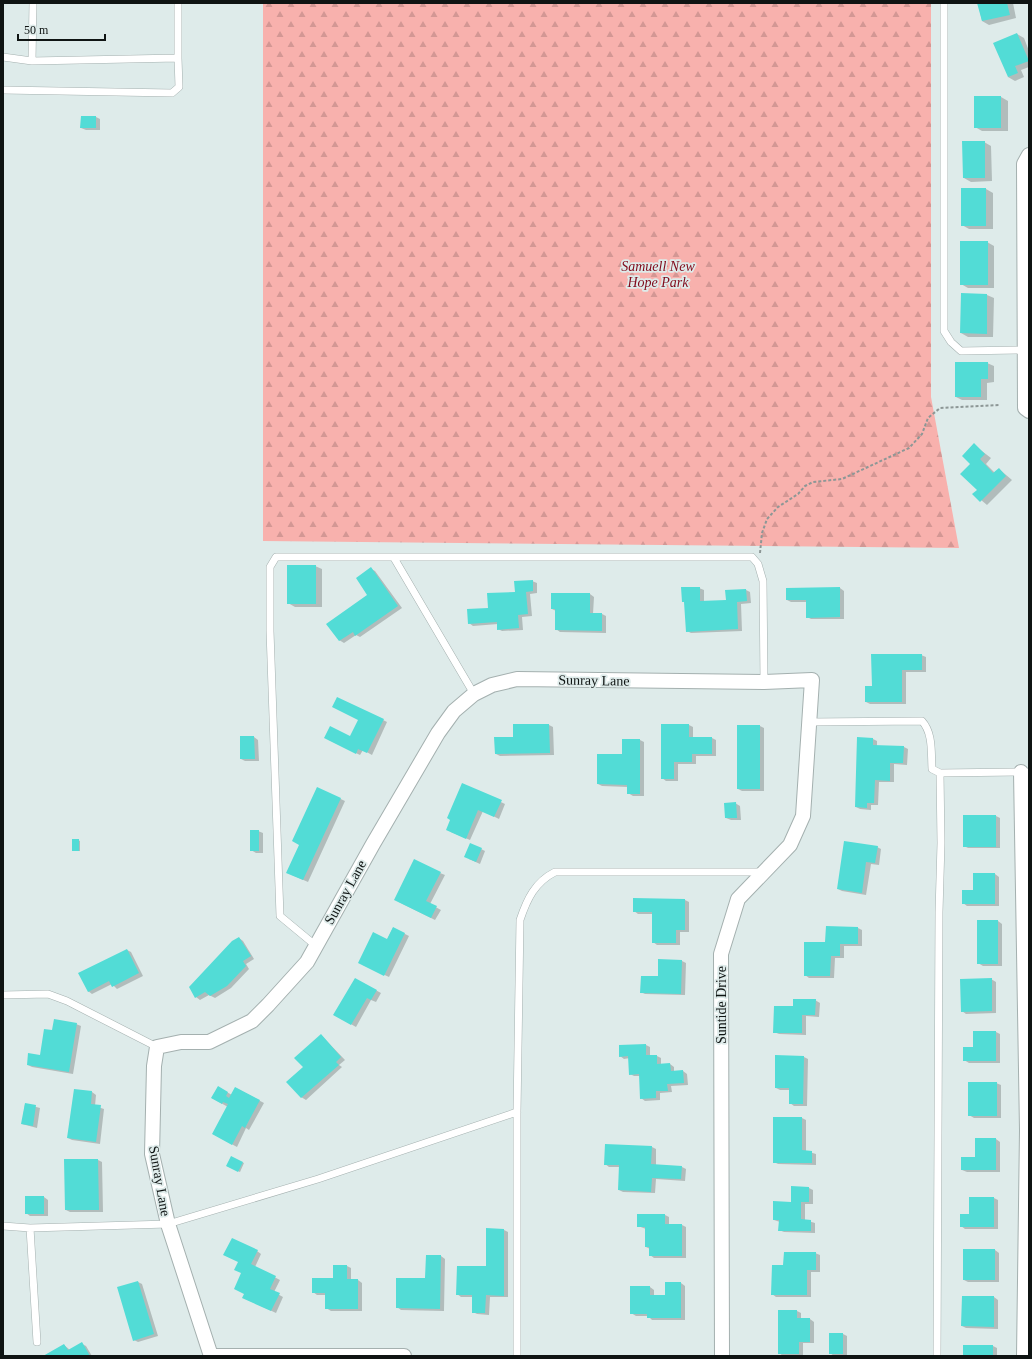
<svg xmlns="http://www.w3.org/2000/svg" width="1032" height="1359" font-family="Georgia,serif">
<style>
.forest{fill:url(#forest-firs)}
.shadow{fill:#0003}
.building{fill:#52dcd6}
.lines{fill:none;stroke-linecap:round;stroke-linejoin:round}
.service-casing{stroke:#a4b0af;stroke-width:8}
.minor-casing{stroke:#a4b0af;stroke-width:16}
.path{stroke:#8d9796;stroke-width:2;stroke-dasharray:3 2;stroke-linecap:butt}
.service{stroke:#fff;stroke-width:7}
.minor{stroke:#fff;stroke-width:14}
.labels{text-anchor:middle;stroke-width:3.5;stroke-linejoin:round;paint-order:stroke}
.park-label{font-size:14px;font-style:italic;fill:#810a1b;stroke:#deebea}
.street-label{font-size:14px;fill:#0f1413;stroke:#deebea}
</style>
<defs>
<pattern id="forest-firs" width="22" height="20" patternUnits="userSpaceOnUse"><rect width="22" height="20" fill="#f8b1ad"/><path d="M5 1l3.5 6h-7zM16 11l3.5 6h-7z" fill="#d39794"/></pattern>
</defs>
<rect width="100%" height="100%" fill="#deebea"/>
<path class="forest" d="M263 3H931V397L959 548 263 541Z"/>
<path class="shadow" d="M978 3H1013L1016 18 989 25 982 21Z
M1017 34 1024 38 1029 51V67L1021 70 1024 77 1015 81 1008 77Z
M1001 97 1008 101V131H982L975 127Z
M96 117 100 119V130H86L81 128Z
M984 142 991 146 992 181 971 182 964 178Z
M962 189H986L993 193V229H969L962 225Z
M987 242 994 246V288H968L961 284Z
M962 294 987 295 994 298 993 337H968L961 333Z
M987 363 994 366V382L987 383V400H962L956 397Z
M974 445 991 458 986 464 995 473 999 469 1012 480 987 505 974 494 978 490Z
M315 566 322 569V607H295L288 603Z
M371 569 375 571 402 608 360 637 356 635 344 643 339 640 369 595Z
M532 581 537 583V593L530 594 532 616 522 617 523 630 502 631 498 629V624L473 626 469 623Z
M699 588 704 590V602L727 601 746 590 750 592 751 603 741 604 742 631 691 633 687 631Z
M840 588 844 591V619H811L807 617V602H791L787 600Z
M590 594 594 597 593 614H602L606 616V633L560 632 556 629V611L552 609Z
M921 655 926 657V672H906V704H870L866 702 873 687Z
M383 720 387 722 372 755 363 750 360 755 329 740 350 737Z
M549 725 553 727 554 755 500 756 496 754 514 738Z
M662 725H689L693 727V738H712L716 740V756H696V764H678V781H666L662 778Z
M738 726H760L764 728V791H742L738 789Z
M241 737H254L258 740 259 761H245L241 759Z
M873 739 877 741V746L904 747 908 749 907 765 894 764V782H879L878 805H871V810L860 809 856 807Z
M640 740 644 742V796H633L628 793V787L602 786 598 784Z
M463 784 505 804 499 819 483 811 470 840 451 832Z
M317 788 345 801 308 882 292 875Z
M735 803 740 806 741 820H731L726 818Z
M996 816 1000 818V848H968L964 846Z
M258 831 263 833V853H256L251 850Z
M78 840 80 841V851H75L73 850Z
M877 847 881 849 879 865 871 864 866 895 842 891 838 889Z
M481 849 485 851 480 864 469 859Z
M440 873 445 875 430 904 441 910 435 920 399 902Z
M995 874 999 877V906H967L963 903Z
M685 900 689 902V932H680V945H657L653 942V914H638L634 911Z
M998 921 1002 924V966H983L978 963Z
M393 928 409 936 389 977 363 965 387 940Z
M858 928 862 930V946H844V958H835L834 978H809L805 975 826 943Z
M239 938 243 941 254 959 246 964 249 969 231 988 215 998 209 995 200 1000 196 997 190 987Z
M127 950 131 952 143 976 117 989 112 984 92 994 88 991Z
M659 960 682 961 686 963 685 995 645 994 641 992 659 977Z
M355 979 381 993 376 1002 371 1000 356 1027 335 1015Z
M991 979 996 982V1013L966 1014 962 1011Z
M815 1000 820 1003 819 1017 806 1016V1035L779 1034 774 1032 794 1007Z
M76 1024 81 1026 73 1074 32 1067 28 1065 40 1056 53 1031Z
M996 1032 1000 1034V1063H969L964 1060 974 1048Z
M321 1035 345 1060 339 1065 342 1067 306 1100 301 1097 304 1067Z
M646 1045 650 1047V1056H657L661 1058V1065L670 1064 674 1067V1072L683 1071 687 1074 688 1085 671 1086 672 1092 660 1093V1100L645 1101 641 1098 640 1076H634L630 1074V1058L624 1059 620 1056Z
M804 1057 808 1059 807 1106H794L790 1103V1090H780L776 1088Z
M996 1083 1001 1085V1118H974L969 1115Z
M218 1087 232 1095 236 1088 264 1103 249 1130 246 1128 237 1147 213 1134 228 1107 212 1098Z
M75 1090 92 1092 96 1095 95 1106 104 1109 100 1144 72 1140 68 1138Z
M25 1104 40 1108 37 1128 22 1124Z
M802 1118 806 1120V1151L816 1154V1165L778 1164 774 1162Z
M996 1139 1000 1142V1172H967L962 1170Z
M606 1145 652 1147 656 1149V1166L682 1167 686 1169 685 1181 656 1179 655 1193 623 1192 619 1190 620 1167H609L605 1164Z
M231 1158 244 1163 240 1172 227 1166Z
M98 1160 102 1162 103 1212H70L66 1210Z
M809 1188 813 1190V1204H805V1220L815 1223V1233L784 1232 779 1230 780 1222 774 1220Z
M26 1197H44L48 1200V1216H30L26 1213Z
M994 1198 998 1200V1229H965L961 1226 970 1215Z
M638 1215H665L669 1217V1225H682L686 1227V1258H654L650 1255V1249L646 1247V1229L638 1226Z
M487 1229 504 1230 508 1232V1297H490L489 1315 477 1314 473 1312V1297H461L457 1294 487 1267Z
M995 1250 999 1253V1282H968L964 1280Z
M257 1251 261 1254 255 1267 280 1280 274 1292 283 1297 276 1313 248 1300 245 1294 235 1288Z
M815 1253 820 1255V1272H811V1297H776L772 1294Z
M441 1256 445 1259 444 1311 401 1310 397 1307 426 1279Z
M334 1266H347L351 1268V1280H358L362 1283V1311H331L326 1308V1295H317L313 1292 334 1279Z
M138 1282 142 1284 158 1336 138 1342 134 1340Z
M681 1283 685 1286V1320H652L648 1316H636L631 1313V1287H650L654 1290V1296H666Z
M963 1297H994L998 1300V1329L966 1328 962 1326Z
M797 1311 801 1313V1319H810L814 1322V1343H803V1356H783L779 1353Z
M843 1334 847 1336V1356H834L830 1353Z
M82 1344 86 1346 92 1356H46L64 1345 70 1350Z
M964 1346H993L997 1348V1356H964Z"/>
<path class="building" d="M977 3H1007L1010 15 982 21Z
M1017 33 1029 61 1015 66 1018 73 1008 77 993 43Z
M974 96H1001V128H974Z
M81 116H96V128H80Z
M962 141H985V178H963Z
M961 188H986V226H961Z
M960 241H988V285H960Z
M961 293 987 294V334L960 333Z
M955 362H988V379H981V397H955Z
M974 443 985 454 980 459 993 473 999 468 1006 476 980 502 972 494 977 490 960 474 970 464 962 456Z
M287 565H316V604H287Z
M371 567 398 606 355 636 353 632 339 641 326 624 367 595 356 578Z
M533 580V591L526 592 528 614 518 615 519 628 497 630V622L468 624 467 609 488 608 487 593 515 592 514 581Z
M681 587H700V601L726 600 725 590 746 589 747 601 737 602 738 629 686 632 684 602H682Z
M840 587V617L806 618V600H786V588Z
M551 593H590V613H602V631L555 630V609H551Z
M871 654H922V670H902V702H865V686H872Z
M337 697 384 719 367 753 358 749 356 754 324 738 330 726 350 736 358 720 332 707Z
M513 724H549L550 753 495 754 494 737H513Z
M661 724H689V737H712V754H692V762H674V779H661Z
M737 725H760V789H737Z
M240 736H254L255 759H240Z
M857 737 873 738V745L904 746 903 763H890V781L875 780 874 803H867V808L855 807Z
M622 739H640V794H627V785L597 784V754H622Z
M462 783 502 800 494 817 478 810 466 839 446 830 450 820 447 818Z
M317 787 341 798 303 880 286 873 299 845 292 841Z
M736 802 737 818H725L724 803Z
M963 815H996V847H963Z
M250 830H259V851H250Z
M72 839H79V851H72Z
M844 841 878 846 875 863 866 862 862 893 837 889Z
M470 843 482 848 476 862 464 857Z
M414 859 441 872 426 901 437 906 431 918 394 900Z
M973 873H995V904H962V890H973Z
M633 898 685 899V930H676V943H652V912H633Z
M977 920H998V964H977Z
M826 926 858 927V944H840V956H831L830 976H804V942H825Z
M393 927 405 933 384 976 358 963 373 932 387 939Z
M239 937 251 956 243 961 246 966 227 986 210 996 205 992 195 998 189 987 232 941Z
M127 949 139 973 112 987 109 981 88 992 78 973Z
M658 959 682 960 681 994 640 993 641 976H658Z
M355 978 377 990 371 1000 367 998 351 1025 333 1015Z
M992 978V1011L961 1012 960 979Z
M793 999H816L815 1015H802V1033H773L774 1006H793Z
M54 1019 77 1023 69 1072 27 1065 28 1053 40 1055 44 1029 52 1030Z
M973 1031H996V1061H963V1047H973Z
M321 1034 341 1057 336 1062 339 1065 301 1098 286 1082 303 1067 294 1058Z
M646 1044V1055H657V1064L670 1063 671 1071 683 1070 684 1083 667 1084 668 1091H656V1098L640 1099 639 1074 629 1075 628 1056 619 1057V1045Z
M775 1055 804 1056 803 1104H789V1088H775Z
M968 1082H997V1116H968Z
M218 1086 228 1092 226 1096 229 1098 235 1087 260 1100 245 1128 242 1126 232 1145 212 1134 228 1104 223 1102 222 1104 211 1098Z
M74 1089 92 1091 91 1104 101 1105 96 1142 67 1138Z
M25 1103 36 1105 33 1126 21 1124Z
M773 1117H802V1150L812 1151V1163H773Z
M975 1138H996V1170H961V1157H975Z
M605 1144 652 1146 651 1164 682 1166 681 1179 652 1178 651 1192 618 1190 619 1165H604Z
M231 1156 243 1162 238 1172 226 1166Z
M64 1159H98L99 1210H65Z
M791 1186 809 1187V1202H801V1219L811 1220V1231H778L779 1220H773V1201L791 1202Z
M25 1196H44V1214H25Z
M969 1197H994V1227H960V1214H969Z
M637 1214H665V1224H682V1256H649V1247H645V1227H637Z
M486 1228 504 1229V1296L486 1295 485 1313H472V1295H456L457 1266H486Z
M232 1238 258 1250 251 1264 276 1276 270 1289 280 1293 271 1311 242 1298 244 1294 234 1289 241 1273 234 1270 238 1262 223 1255Z
M963 1249H995V1280H963Z
M784 1252H816V1270H807V1295H771L772 1265H783Z
M426 1255H441L440 1309 396 1308V1278H425Z
M333 1265H347V1279H358V1309H325V1293H312V1278H333Z
M138 1281 154 1334 133 1341 117 1287Z
M665 1282H681V1318H647V1314H630V1286H650V1295H665Z
M962 1296H994V1327L961 1326Z
M778 1310H797V1318H810V1342H799V1354H778Z
M829 1333H843V1354H829Z
M82 1342 90 1356H43L64 1344 68 1350Z
M963 1345H993V1356H963Z"/>
<g class="lines">
<defs>
<path id="service" d="M944 3V331L951 342 961 351 1025 350
M3 57 32 61 33 3
M32 61 178 58V3
M3 90 172 93 179 87 178 58
M394 558 474 694
M810 722 922 721C933 733 931 752 932 769L940 773 941 843 939 912 937 1356
M940 773 1029 772
M315 945 280 916 270 631V567L276 557H752L758 564 763 581 764 682
M3 995 48 994 67 1001 157 1047
M3 1226 30 1228 168 1224 318 1179 517 1112
M30 1228 37 1342
M517 1356V1112L520 920C527 899 535 882 555 872H763"/>
<path id="minor" d="M1029 155 1024 164 1025 408 1029 411
M1021 772 1027 1130 1024 1356
M211 1356 168 1224 152 1154 154 1066 157 1047 181 1042H209L252 1021 268 1005 307 962 373 844 438 733 454 711 474 694 492 685 517 679 764 682 812 680 803 816 790 845 738 899 721 954 722 1356
M211 1356H404"/>
</defs>
<use href="#service" class="service-casing"/>
<use href="#minor" class="minor-casing"/>
<path class="path" d="M760 553 762 533 767 519 778 507 798 494 805 486 813 482 842 479 909 448 922 434 928 418 940 408 999 405"/>
<use href="#service" class="service"/>
<use href="#minor" class="minor"/>
</g>
<g class="labels">
<g class="park-label">
<text x="658" y="271">Samuell New<tspan x="658" dy="16">Hope Park</tspan></text>
</g>
<g class="street-label">
<text transform="translate(594 680) rotate(1)" y="5">Sunray Lane</text>
<text transform="translate(345 892) rotate(-61)" y="5">Sunray Lane</text>
<text transform="translate(721 1005) rotate(-90)" y="5">Suntide Drive</text>
<text transform="translate(160 1181) rotate(80)" y="5">Sunray Lane</text>
</g>
</g>
<rect width="1032" height="1359" fill="none" stroke="#0f1413" stroke-width="8"/>
<path d="M18 34v6h87v-6" fill="none" stroke="#0f1413" stroke-width="2"/>
<text x="24" y="34" font-size="12" fill="#0f1413" stroke="#deebea" stroke-width="3" paint-order="stroke">50 m</text>
</svg>
